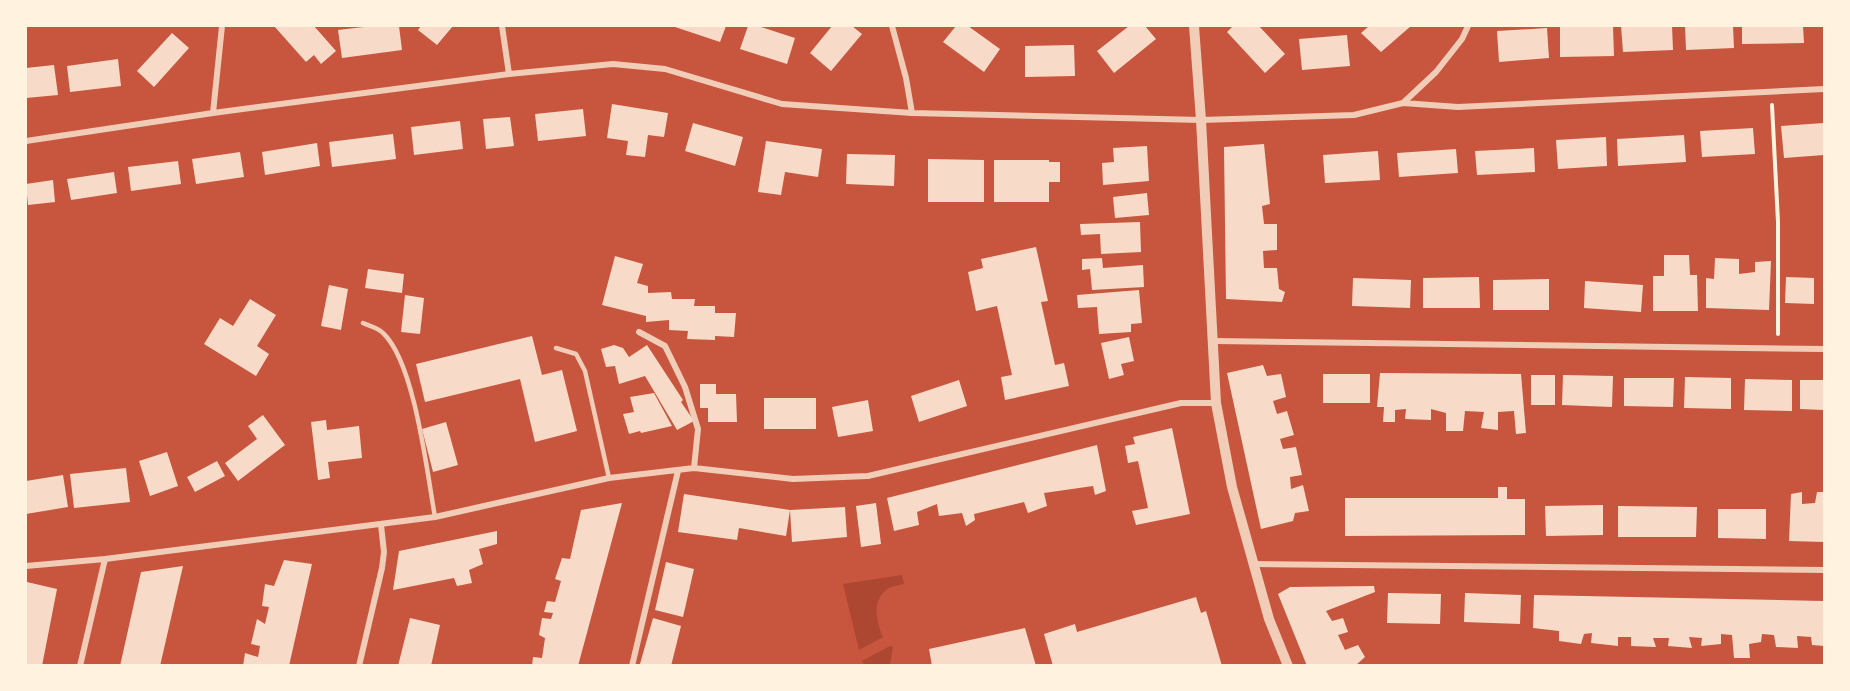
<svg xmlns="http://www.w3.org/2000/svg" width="1850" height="691" font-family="'Noto Serif',serif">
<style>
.green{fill:#ae4732}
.building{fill:#f7dbc8}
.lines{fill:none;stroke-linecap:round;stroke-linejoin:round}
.path{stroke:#fff3e0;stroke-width:4}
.service{stroke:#f1ccb7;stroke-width:4.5}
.minor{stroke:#f1ccb7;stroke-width:6}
.tertiary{stroke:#f1ccb7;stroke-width:10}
</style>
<rect width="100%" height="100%" fill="#c8553d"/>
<path class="green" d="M902 575 904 584C900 585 893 586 889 588 871 599 876 621 883 637L859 650 843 584Z
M890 646 893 647 890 665H865L862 661Z"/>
<path class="building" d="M274 26H314L336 51 321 64 314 55 306 62Z
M372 26H399L402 50 342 58 338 30Z
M421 26H453L437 45 418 30Z
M672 26H726L720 42Z
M748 26H758L795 38 787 64 740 49Z
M832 26H852L862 34 831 71 810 53Z
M956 26H968L1000 49 984 72 943 42Z
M1129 26H1145L1156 39 1114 73 1097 51Z
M1233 26H1259L1285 54 1265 73 1227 32Z
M1369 26H1411L1381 52 1361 33Z
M1613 26 1614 56 1560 57V27Z
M1621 26H1672L1673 50 1623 52Z
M1685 26H1733L1734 48 1686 50Z
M1742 26H1803L1804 43 1742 44Z
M1547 28 1549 58 1499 62 1497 31Z
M172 33 189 48 154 87 137 71Z
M1347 35 1350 66 1302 70 1299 39Z
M1074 45 1075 76 1025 77V46Z
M118 59 121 86 70 92 67 66Z
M54 65 58 95 26 98V68Z
M612 104 668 113 664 137 648 135 645 157 626 155 628 141 607 138Z
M583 109 586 136 538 141 535 114Z
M510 117 514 146 486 149 483 119Z
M460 121 463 149 414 155 411 127Z
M693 123 743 137 735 166 685 151Z
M1824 123V155L1784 158 1781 126Z
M1753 128 1755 154 1702 157 1700 131Z
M393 134 396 159 332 167 329 142Z
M1684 135 1686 162 1618 166 1617 139Z
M1606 137 1607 166 1558 169 1556 140Z
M766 141 822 149 818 177 785 172 781 195 758 192Z
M317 143 320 166 265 175 262 152Z
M1264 144 1270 204 1262 206 1264 224H1277V250L1263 251 1264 268H1277L1279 289 1285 292 1282 302 1226 299 1224 147Z
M1147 146 1149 181 1103 185 1102 163 1114 162 1113 148Z
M1534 148 1535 172 1477 175 1475 151Z
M1456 149 1458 173 1399 177 1397 153Z
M1378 151 1380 180 1325 183 1323 155Z
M240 152 244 177 196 184 192 159Z
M847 154 895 155 894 186 846 184Z
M928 159 984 160V202H928Z
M994 160H1049V162H1060V182H1049V202H994Z
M178 161 181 184 131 191 128 167Z
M114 172 117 193 71 200 67 179Z
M53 180 55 202 28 205 26 184Z
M1147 193 1149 215 1115 218 1113 197Z
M1140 222 1141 252 1101 254 1100 234 1081 235 1080 224Z
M1036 247 1048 301 1041 302 1055 365 1064 363 1069 386 1005 400 1001 377 1012 375 997 306 976 311 968 272 983 268 981 259Z
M1664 255H1689L1690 275H1697L1698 311H1653V276H1664Z
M615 256 643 264 637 283 648 286V293L671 292 672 299H695L694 306H715V313H736L734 337 715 336V340L687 339 688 331 669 330V320L646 322V316L602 305Z
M1102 258 1103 268 1143 265 1144 287 1092 290 1090 269 1082 270V259Z
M1715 258 1739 259V274L1755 272V262L1771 261 1769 310 1706 308V278L1714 279Z
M368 269 404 274 402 293 365 288Z
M1479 277 1480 308H1423V278Z
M1786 277 1814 278V304L1785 303Z
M1353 278 1411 280 1410 308 1352 306Z
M1549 279V310H1493V280Z
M1585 281 1643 285 1641 312 1584 308Z
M329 285 348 289 341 330 321 326Z
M1139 290 1142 323 1131 324V332L1099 334 1097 307 1078 308 1077 295Z
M405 295 424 298 420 334 401 332Z
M250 299 276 315 257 346 269 354 256 376 204 344 220 318 233 326Z
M532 336 542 375 562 370 577 431 535 442 520 379 425 402 416 364Z
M1129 337 1134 361 1121 364 1124 375 1109 379 1101 343Z
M614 345 623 348 629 357 647 345 683 400 681 402 694 421 677 430 645 376 619 384 615 366 606 367 601 349Z
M1263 365 1267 376 1281 374 1286 397 1273 401 1277 414 1287 411 1294 435 1280 439 1283 449 1296 447 1302 475 1290 477 1291 489 1303 485 1309 511 1295 513 1293 521 1261 529 1227 373Z
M1380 373 1521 374 1526 433 1516 434 1514 411 1498 412V430L1481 428 1484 412 1465 411 1463 431H1446V413L1431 409V420L1405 419 1406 409 1395 410V422H1383L1384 407H1377Z
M1323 374H1370V403H1323Z
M1531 375H1555V405H1531Z
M1563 375 1613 376 1612 407 1562 405Z
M1685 377 1731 378V409L1684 408Z
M1624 378H1674L1673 407 1624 406Z
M1745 379 1792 380V411L1744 410Z
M959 380 967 406 919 422 911 396Z
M1800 380H1824V410L1800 409Z
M700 384H716V394H736L737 422H708V408H700Z
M654 393 672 426 641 433 640 431 629 434 623 414 634 412 630 397Z
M764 398H816V429H764Z
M868 400 873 431 838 437 832 407Z
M263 415 285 445 238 481 225 463 257 439 248 426Z
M326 420 327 430 359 426 362 458 328 462 330 478 318 480 311 422Z
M446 422 458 465 433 472 422 429Z
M1172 428 1190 514 1136 525 1132 511 1148 508 1138 461 1128 463 1125 446 1135 444 1133 437Z
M1097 445 1106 491 1095 495 1093 486 1044 493 1047 506 1028 513 1024 502 974 514 975 520 966 526 962 513 939 516 937 504 917 512 919 525 894 531 887 498Z
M167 452 178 486 150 496 139 461Z
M217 461 225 476 195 492 187 477Z
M126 468 130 502 74 508 70 474Z
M63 475 68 507 26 514V481Z
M1498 487H1507V499H1525V535L1345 536V498H1498Z
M1802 492V504L1815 503 1817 492H1824V542L1789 541 1791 494Z
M684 494 790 510 786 536 739 528 737 540 678 532Z
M622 503 578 666H532L533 657 542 658 545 638 539 635 542 618 551 619 553 613 544 612 547 601 555 602 561 581 555 579 562 558 570 559 581 510Z
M876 503 881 544 861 547 856 506Z
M1603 505V535L1546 536 1545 506Z
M1618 506 1697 507 1696 537H1618Z
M845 507 847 537 792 542 790 510Z
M1718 509H1766V539L1718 538Z
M497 531V544L479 549 483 564 469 570 472 583 457 586 454 578 393 590 399 551Z
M284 560 312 564 289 666H243L245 653 258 657 260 646 251 644 257 619 265 624 269 607 262 606 265 584 274 586Z
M666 562 694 569 683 617 655 610Z
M183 566 160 666H120L141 572Z
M27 582 57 589 42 666H26V590Z
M1374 586 1375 592 1326 611 1332 621 1343 618 1348 632 1338 635 1345 650 1358 645 1365 657 1355 666H1307L1278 594 1290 587Z
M1388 593 1441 594 1440 624 1387 623Z
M1465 593 1521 595 1520 624 1464 622Z
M1534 595 1824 601V646L1812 645 1811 637 1797 636 1798 648 1776 647 1774 635 1762 634 1761 642 1749 644 1750 658H1734L1732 635 1721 634V644L1701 646 1702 638 1689 637 1692 648 1668 646 1669 638H1653L1656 647 1631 646V637H1618V646L1591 643 1592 633 1584 634 1581 644 1559 641V631L1533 628Z
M1196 597 1201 613 1206 611 1222 666H1053L1044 634 1075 624 1077 632Z
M410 618 440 625 431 666H398Z
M653 618 681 626 671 666 640 664Z
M1025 628 1036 666H932L929 649Z"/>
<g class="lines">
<path class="path" d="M1772 105 1778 222V334"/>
<path class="service" d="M363 323C369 326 378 328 383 333 415 363 427 473 435 517
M556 348 576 354 585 371 609 478"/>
<path class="minor" d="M502 26 509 74
M892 26 906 78 912 113
M1403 103 1458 107 1824 89
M213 113 222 26
M26 141 213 113 509 74 613 64 665 69 782 104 912 113 1201 120 1354 115 1403 103 1436 72 1462 39 1468 26
M639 332 665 346 685 387 698 429 694 468
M1214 341 1824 349
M1253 564 1824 570
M26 566 105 559 435 517 609 478 694 468 793 479 868 476 1181 403H1216
M80 666 105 559
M359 666 382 568 384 552 381 525
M632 666 678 471"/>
<path class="tertiary" d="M1194 26 1201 120 1216 403 1232 487 1269 619 1288 666"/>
</g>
<rect width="1850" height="691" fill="none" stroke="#fff3e0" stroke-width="54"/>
</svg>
